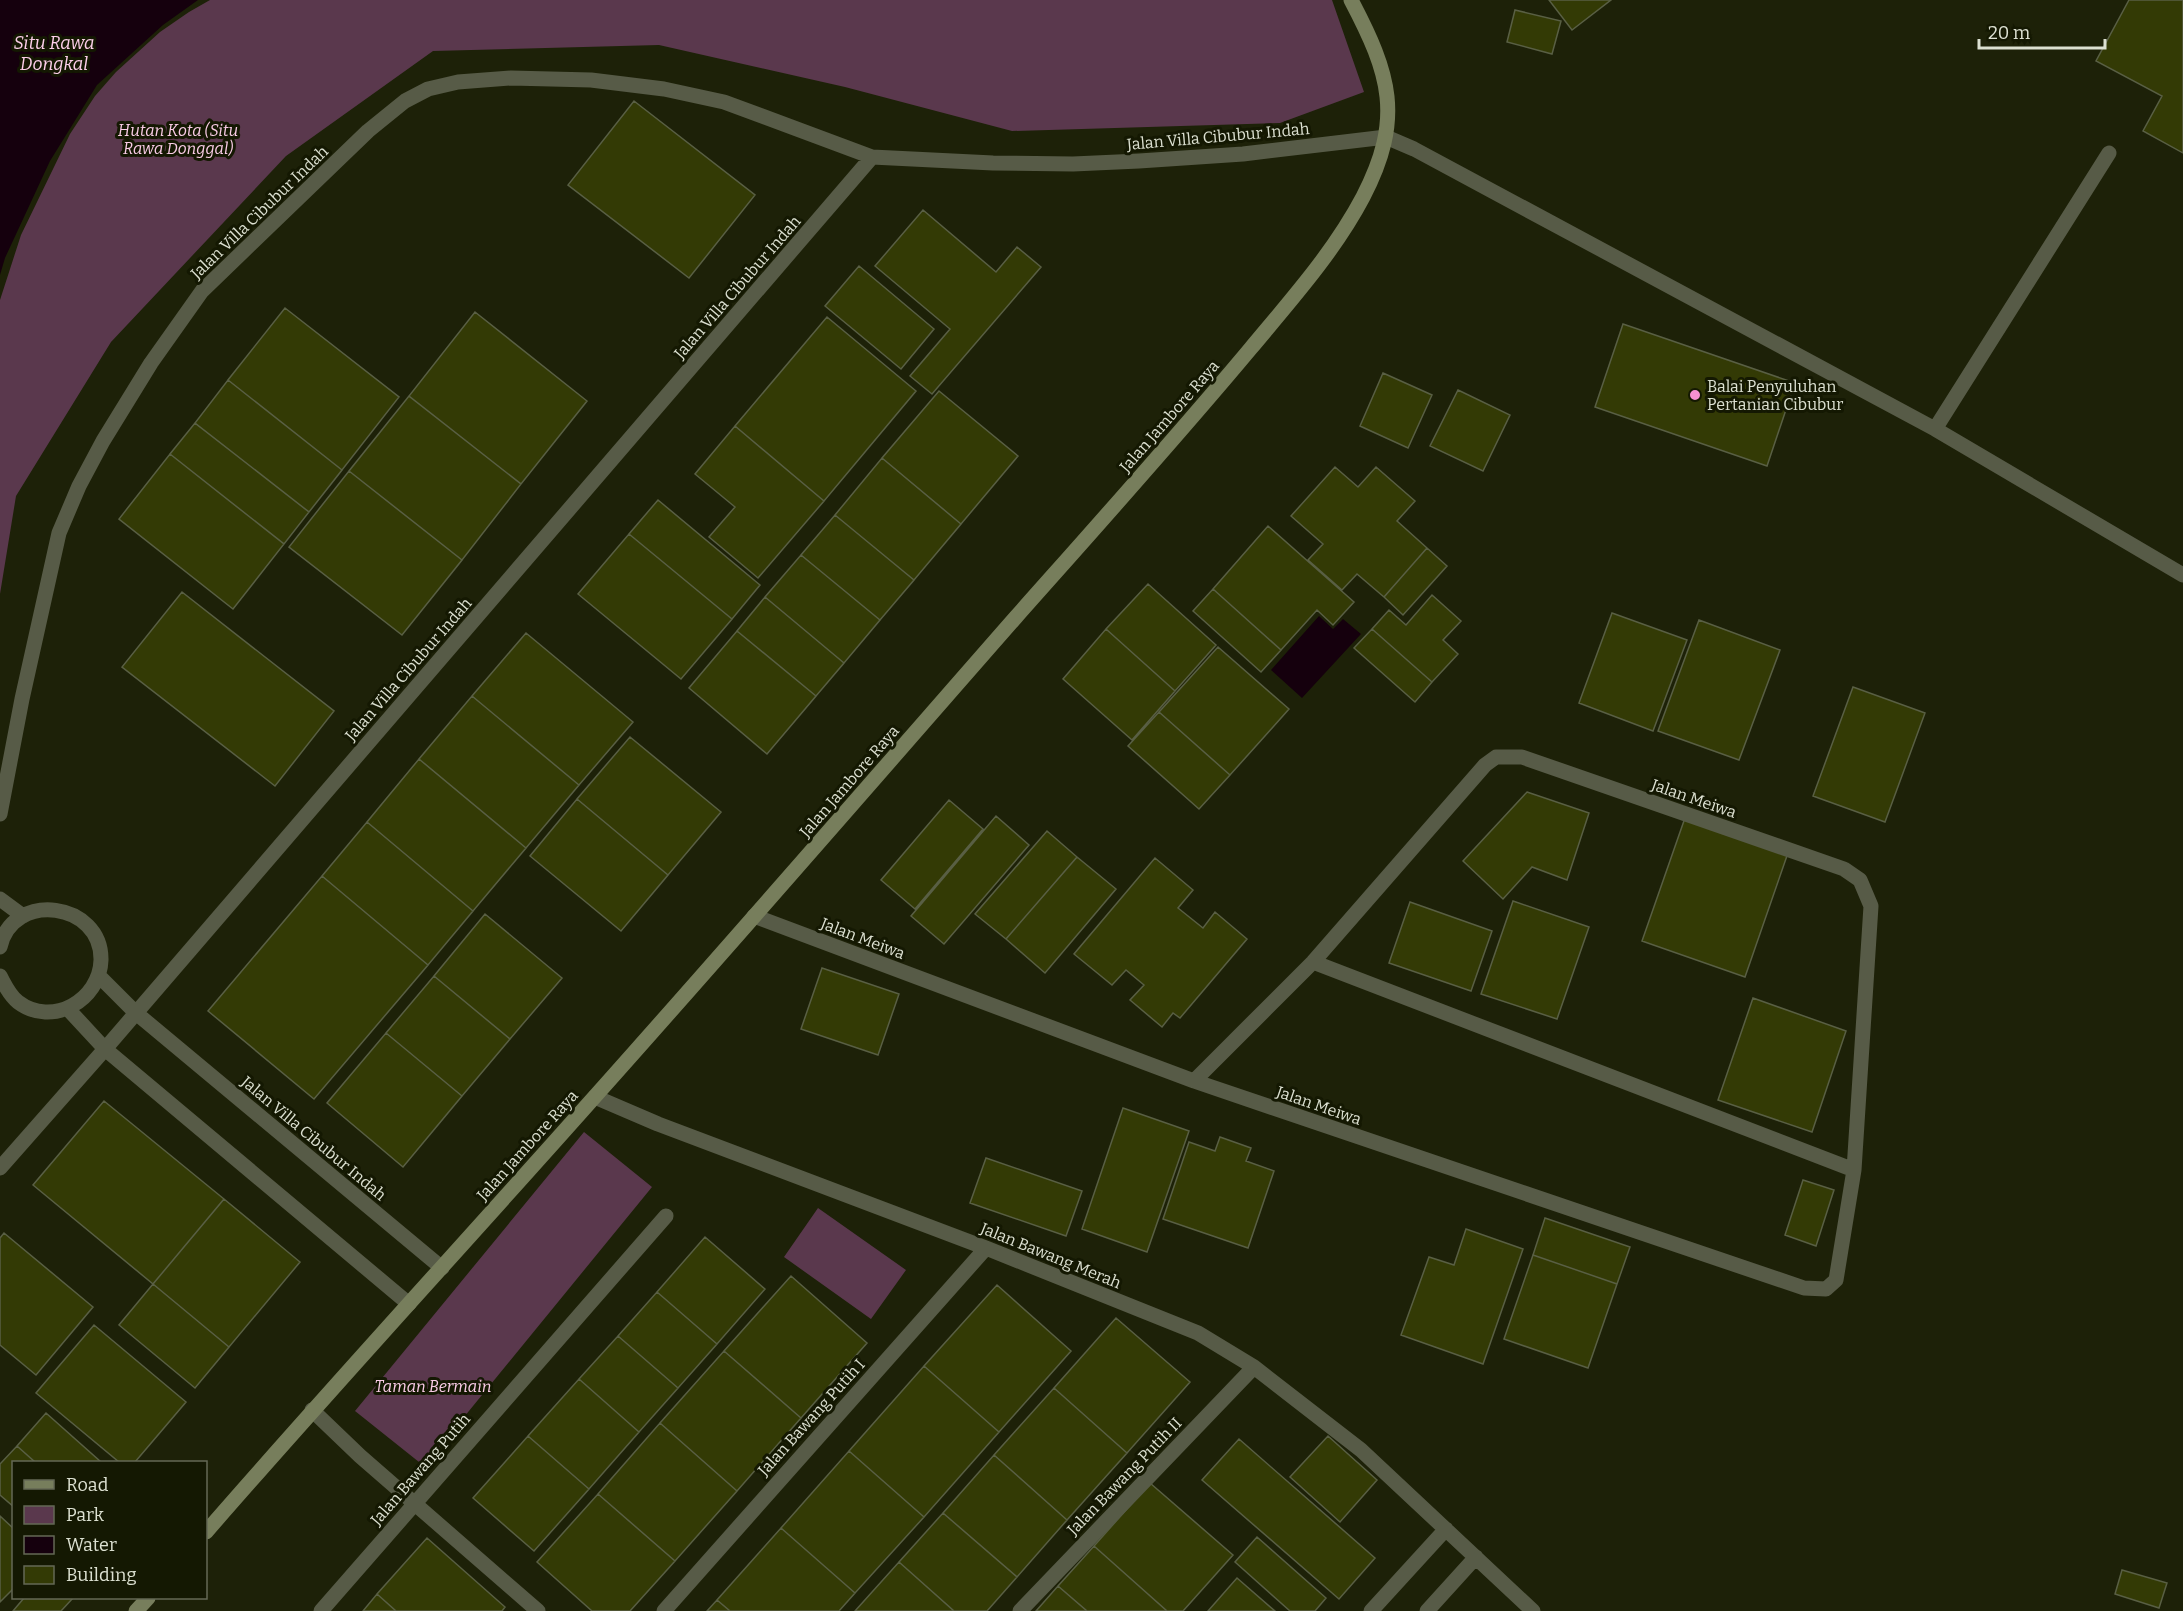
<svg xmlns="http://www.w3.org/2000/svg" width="2183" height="1611" font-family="Bitter,serif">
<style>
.green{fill:#5a384d}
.water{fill:#15000d}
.building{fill:#333a05;stroke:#595f44;stroke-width:1.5}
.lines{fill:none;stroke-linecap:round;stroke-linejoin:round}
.lane{stroke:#575b47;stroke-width:15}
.street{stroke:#575b47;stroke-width:15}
.secondary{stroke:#777e5c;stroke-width:15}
.poi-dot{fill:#f690d0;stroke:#141802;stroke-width:2}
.labels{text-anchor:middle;stroke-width:6;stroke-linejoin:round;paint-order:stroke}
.park-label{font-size:16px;font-style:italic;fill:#facce7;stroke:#141802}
.street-label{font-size:16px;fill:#dce0d1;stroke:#141802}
.poi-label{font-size:16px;fill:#dce0d1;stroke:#141802;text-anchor:start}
.water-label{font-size:18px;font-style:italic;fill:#fdcfea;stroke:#141802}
</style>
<rect width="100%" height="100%" fill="#1d2108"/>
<path class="green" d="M210 0H1332L1364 92 1280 123 1012 131 845 87 659 45 433 51 286 156 111 342 16 496 0 594V300L21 235 70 134 95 96 116 72 160 32 189 12Z
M584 1132 652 1187 424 1466 355 1411Z
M818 1208 906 1270 871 1319 784 1257Z"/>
<path class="water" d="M0 0H198L163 25 97 85 50 161 5 258 0 275Z
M1319 616 1333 629 1343 619 1361 634 1302 698 1271 670Z"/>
<path class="building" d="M1549 0H1611L1572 30Z
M2129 0H2183V153L2143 131 2162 96 2096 61Z
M1515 10 1561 21 1552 54 1507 42Z
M634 101 755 195 689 278 568 185Z
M923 210 996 272 1017 247 1041 267 932 394 910 376 950 329 875 266Z
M859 266 934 329 901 369 825 306Z
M285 308 399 397 342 470 228 380Z
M475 312 587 401 521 484 409 396Z
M827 317 916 391 824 501 735 426Z
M1623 324 1795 383 1767 466 1595 407Z
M1383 373 1432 395 1408 448 1360 426Z
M228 380 342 470 309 512 195 423Z
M1458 390 1510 415 1483 471 1430 446Z
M939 391 1018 456 961 524 882 458Z
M409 396 521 484 462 560 349 471Z
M195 423 309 512 284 544 170 454Z
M735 426 824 501 758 578 709 537 735 507 695 474Z
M170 454 284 544 233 609 119 519Z
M882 458 961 524 914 580 835 515Z
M1335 467 1358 487 1376 467 1415 501 1397 521 1427 548 1384 597 1357 574 1342 590 1308 560 1323 544 1291 516Z
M349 471 462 560 402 635 289 547Z
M658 500 760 585 732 619 629 534Z
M835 515 914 580 880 620 801 555Z
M1268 526 1354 602 1333 625 1317 610 1281 650 1213 589Z
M629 534 732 619 681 679 578 594Z
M1427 548 1447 566 1403 615 1384 597Z
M801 555 880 620 844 663 765 597Z
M1148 584 1216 645 1175 691 1106 629Z
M1213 589 1281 650 1261 672 1193 611Z
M182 592 334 711 275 786 122 667Z
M1432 595 1461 621 1443 640 1458 654 1432 682 1372 629 1389 610 1406 625Z
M765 597 844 663 816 696 737 631Z
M1612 613 1687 640 1653 731 1579 703Z
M1699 620 1780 650 1739 760 1658 731Z
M1106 629 1175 691 1132 740 1063 679Z
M1372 629 1432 682 1415 702 1354 648Z
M737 631 816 696 767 754 689 688Z
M526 633 633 722 579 785 472 696Z
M1218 647 1289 709 1230 775 1159 712Z
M1853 687 1925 713 1885 822 1813 796Z
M472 696 579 785 526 848 419 759Z
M1159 712 1230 775 1199 809 1128 746Z
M630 737 721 812 668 875 577 799Z
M419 759 526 848 473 911 367 822Z
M1527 792 1589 813 1567 880 1532 867 1503 899 1463 861Z
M577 799 668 875 621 931 530 856Z
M949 800 983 829 915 909 881 880Z
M1686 815 1789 850 1745 977 1642 941Z
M996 816 1029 845 944 944 911 916Z
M367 822 473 911 428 965 322 876Z
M1047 831 1077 857 1006 939 975 914Z
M1077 857 1116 889 1045 973 1006 939Z
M1155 858 1193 890 1178 908 1203 928 1215 912 1247 939 1180 1018 1173 1013 1162 1027 1130 1000 1144 985 1126 970 1112 985 1074 954Z
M322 876 428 965 314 1099 208 1011Z
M1513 901 1589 927 1557 1019 1481 994Z
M1410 902 1492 931 1471 991 1389 963Z
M485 914 562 978 510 1039 434 976Z
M822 968 899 994 878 1055 801 1029Z
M434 976 510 1039 462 1096 386 1033Z
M1753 998 1846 1031 1812 1132 1718 1100Z
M386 1033 462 1096 403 1167 327 1103Z
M104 1101 224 1199 153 1284 33 1185Z
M1123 1108 1189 1131 1147 1252 1082 1229Z
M1220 1137 1251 1148 1246 1161 1274 1171 1248 1248 1163 1219 1189 1142 1215 1151Z
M986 1158 1082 1191 1066 1236 970 1203Z
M1803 1180 1834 1190 1816 1246 1785 1235Z
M224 1199 300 1262 229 1347 153 1284Z
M1545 1218 1630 1247 1617 1284 1533 1255Z
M1466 1229 1523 1249 1483 1364 1401 1335 1429 1257 1454 1265Z
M4 1233 93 1307 36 1375 0 1345V1238Z
M705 1237 765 1289 717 1344 657 1292Z
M1533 1255 1617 1284 1588 1368 1504 1339Z
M791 1276 867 1343 801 1418 724 1351Z
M153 1284 229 1347 195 1388 119 1325Z
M997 1285 1071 1351 999 1432 924 1366Z
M657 1292 717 1344 678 1388 618 1336Z
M1116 1318 1190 1382 1127 1453 1054 1388Z
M94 1325 186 1402 135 1462H119L36 1393Z
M618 1336 678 1388 639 1432 579 1379Z
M724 1351 801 1418 737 1491 660 1423Z
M924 1366 999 1432 924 1517 849 1451Z
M579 1379 639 1432 589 1489 528 1436Z
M1054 1388 1127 1453 1067 1520 994 1455Z
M46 1413 101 1462H35L17 1446Z
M660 1423 737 1491 675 1561 598 1494Z
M528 1436 589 1489 534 1551 473 1498Z
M1328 1436 1377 1480 1340 1522 1290 1477Z
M1239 1439 1375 1558 1339 1599 1202 1480Z
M17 1446 35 1462H14V1507L0 1495V1464Z
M849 1451 924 1517 855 1593 781 1528Z
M994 1455 1067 1520 1017 1577 943 1513Z
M1150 1483 1233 1555 1183 1611H1167L1094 1546Z
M598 1494 675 1561 630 1611H592L537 1562Z
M943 1513 1017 1577 987 1611H954L899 1562Z
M0 1516 14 1529V1588L0 1602Z
M781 1528 855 1593 839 1611H730L717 1600Z
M1257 1537 1326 1598 1315 1611H1290L1235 1562Z
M427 1538 505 1607 502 1611H396L377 1594Z
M1094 1546 1167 1611H1087L1058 1586Z
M899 1562 954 1611H855Z
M2122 1570 2167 1583 2159 1608 2115 1594Z
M1237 1578 1275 1611H1208Z
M1058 1586 1087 1611H1036Z
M377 1594 396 1611H363Z
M24 1598H73L61 1611H13Z
M717 1600 730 1611H707Z"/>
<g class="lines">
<path class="lane" d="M1386 137 1414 149 1935 429 2183 575
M1935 429 2109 153"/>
<path class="street" d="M0 814 22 699 59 533 79 486 103 441 151 363 202 291 368 131 405 101 428 89 458 82 511 78 591 80 664 89 724 102 872 157 993 163 1073 164 1139 161 1243 154 1386 137
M0 899 23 916
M754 916 1194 1081 1804 1288 1826 1289 1836 1280 1854 1170 1871 906 1860 880 1844 869 1522 757H1496L1485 765 1313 962 1194 1081
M0 947C13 890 102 902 101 960 100 1000 52 1028 18 1002 9 995 5 985 0 976
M1313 962 1854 1170
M99 976 136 1013 442 1268
M68 1009 105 1049 409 1304
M595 1097 658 1124 986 1248 1198 1333 1254 1367 1361 1450 1533 1611
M0 1168 105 1049 872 157
M312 1410 360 1456 538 1611
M321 1611 666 1216
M664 1611 986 1248
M1020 1611 1254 1367
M1371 1611 1446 1529
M1427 1611 1476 1557"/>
<path class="secondary" d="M206 1532C332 1387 462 1246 590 1102 733 942 874 779 1016 617 1095 528 1175 439 1251 348 1291 300 1334 252 1363 197 1404 118 1390 74 1351 0
M136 1611 148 1598"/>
</g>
<circle class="poi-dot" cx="1695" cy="395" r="6"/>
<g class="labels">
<g class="park-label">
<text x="178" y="136">Hutan Kota (Situ<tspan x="178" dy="18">Rawa Donggal)</tspan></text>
<text x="433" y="1392">Taman Bermain</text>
</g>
<g class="street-label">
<text transform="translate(1218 136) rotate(-5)" y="6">Jalan Villa Cibubur Indah</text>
<text transform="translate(259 212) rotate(-44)" y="6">Jalan Villa Cibubur Indah</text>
<text transform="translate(737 287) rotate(-49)" y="6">Jalan Villa Cibubur Indah</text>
<text transform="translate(1169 416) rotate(-49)" y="6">Jalan Jambore Raya</text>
<text transform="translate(408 669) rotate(-49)" y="6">Jalan Villa Cibubur Indah</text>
<text transform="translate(849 781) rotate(-49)" y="6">Jalan Jambore Raya</text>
<text transform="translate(1694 798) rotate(19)" y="6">Jalan Meiwa</text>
<text transform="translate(863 938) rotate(21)" y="6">Jalan Meiwa</text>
<text transform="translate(1319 1105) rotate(19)" y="6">Jalan Meiwa</text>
<text transform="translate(314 1138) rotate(40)" y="6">Jalan Villa Cibubur Indah</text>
<text transform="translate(527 1145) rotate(-48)" y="6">Jalan Jambore Raya</text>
<text transform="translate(1051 1255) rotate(22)" y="6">Jalan Bawang Merah</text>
<text transform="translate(811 1417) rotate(-48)" y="6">Jalan Bawang Putih I</text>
<text transform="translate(420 1469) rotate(-49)" y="6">Jalan Bawang Putih</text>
<text transform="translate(1124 1476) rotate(-46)" y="6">Jalan Bawang Putih II</text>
</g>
<g class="poi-label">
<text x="1707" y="392">Balai Penyuluhan<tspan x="1707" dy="18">Pertanian Cibubur</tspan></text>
</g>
<g class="water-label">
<text x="54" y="49">Situ Rawa<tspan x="54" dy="21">Dongkal</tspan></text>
</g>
</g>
<rect x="12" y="1461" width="195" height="138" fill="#141802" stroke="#646855" stroke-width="1.5"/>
<rect x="24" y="1480" width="30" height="9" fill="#777e5c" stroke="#646855" stroke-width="1.5"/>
<text x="66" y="1491" font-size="18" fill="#dce0d1">Road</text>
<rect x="24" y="1506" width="30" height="18" fill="#5a384d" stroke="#646855" stroke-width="1.5"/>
<text x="66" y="1521" font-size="18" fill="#dce0d1">Park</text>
<rect x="24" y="1536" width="30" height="18" fill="#15000d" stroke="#646855" stroke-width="1.5"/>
<text x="66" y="1551" font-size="18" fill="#dce0d1">Water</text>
<rect x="24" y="1566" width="30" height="18" fill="#333a05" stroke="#646855" stroke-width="1.5"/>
<text x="66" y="1581" font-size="18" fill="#dce0d1">Building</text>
<path d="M1979 39v9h126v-9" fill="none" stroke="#dce0d1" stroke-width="3"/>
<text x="1988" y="39" font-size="18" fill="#dce0d1" stroke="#141802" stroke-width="4.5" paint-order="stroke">20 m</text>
</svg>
